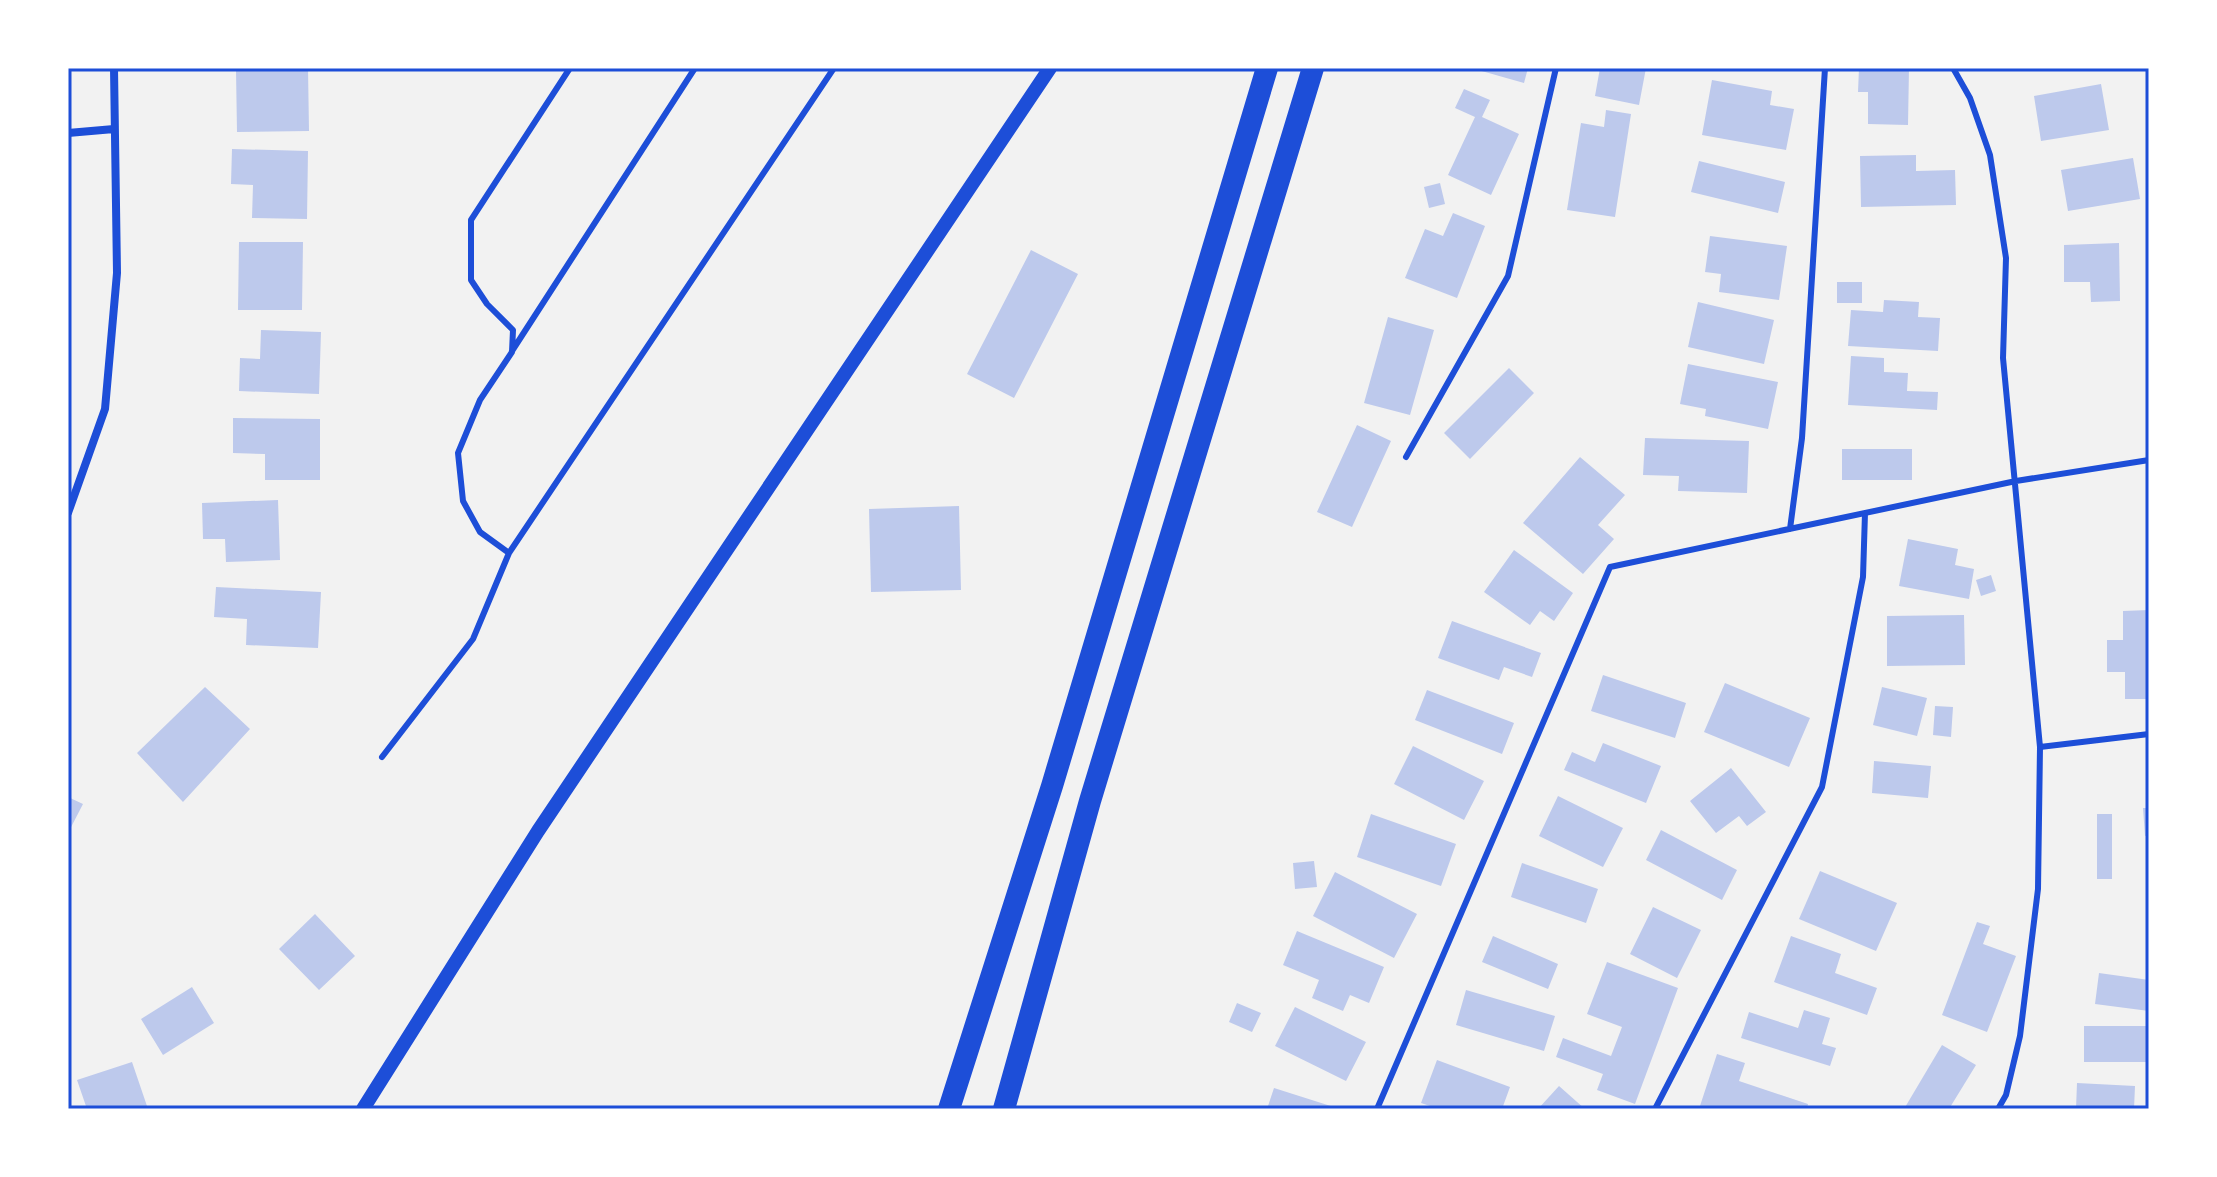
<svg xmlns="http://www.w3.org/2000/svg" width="2217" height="1177" font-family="Arial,sans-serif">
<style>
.building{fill:#bdc9ec}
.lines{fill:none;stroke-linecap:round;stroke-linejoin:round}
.service{stroke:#1d4ed8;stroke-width:6}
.minor{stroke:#1d4ed8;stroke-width:8}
.tertiary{stroke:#1d4ed8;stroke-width:14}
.trunk{stroke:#1d4ed8;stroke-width:22}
.neatline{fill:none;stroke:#1d4ed8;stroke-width:3}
</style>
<rect width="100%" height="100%" fill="#f2f2f2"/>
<path class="building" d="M308 68 309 131 237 132 236 70Z
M1471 68H1528L1524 83Z
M1600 68H1646L1639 105 1595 96Z
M1859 68H1909L1908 125 1868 124V92H1858Z
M1712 80 1772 91 1770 105 1794 109 1786 150 1702 135Z
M2101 84 2109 130 2041 141 2034 96Z
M1464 89 1490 100 1482 117 1519 134 1491 195 1448 175 1475 117 1455 108Z
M1606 110 1631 114 1615 217 1567 210 1581 123 1604 127Z
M232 149 308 151 307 219 252 218 253 185 231 184Z
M1916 155V171L1955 170 1956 205 1861 207 1860 156Z
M2133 158 2140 199 2068 211 2061 170Z
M1699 161 1785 182 1778 213 1691 192Z
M1440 183 1445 204 1429 208 1424 187Z
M1453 213 1485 226 1457 298 1405 278 1425 229 1443 236Z
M1710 236 1787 246 1779 300 1719 292 1721 274 1705 272Z
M239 242H303L302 310H238Z
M2119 243 2120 301 2091 302 2090 282H2064V245Z
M1031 250 1078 274 1014 398 967 374Z
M1837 282H1862V303H1837Z
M1884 300 1919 302 1918 317 1940 318 1938 351 1848 346 1851 310 1883 312Z
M1698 302 1774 320 1764 364 1688 347Z
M1388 317 1434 330 1410 415 1364 403Z
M261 330 321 332 319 394 239 391 240 358 260 359Z
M1851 356 1884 358V372L1908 373 1907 391 1938 392 1937 410 1848 405Z
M1688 364 1778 382 1768 429 1705 416 1706 409 1680 404Z
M1509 368 1534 393 1470 459 1444 433Z
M233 418 320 419V480H265V454L233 453Z
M1357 425 1391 441 1352 527 1317 512Z
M1645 438 1749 441 1747 493 1678 491 1679 476 1643 475Z
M1842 449H1912V480H1842Z
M1580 457 1625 495 1598 525 1614 539 1583 574 1523 523Z
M278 500 280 560 226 562 225 539H203L202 503Z
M959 506 961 590 871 592 869 509Z
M1908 539 1958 549 1955 565 1974 569 1969 599 1899 586Z
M1514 550 1573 593 1554 621 1540 611 1530 625 1484 592Z
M1991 575 1996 591 1981 596 1976 580Z
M216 587 321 592 318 648 246 645 247 619 214 617Z
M2149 610V699H2125V672H2107V640H2123V611Z
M1964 615 1965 665 1887 666V616Z
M1452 621 1541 653 1532 677 1504 667 1499 680 1438 658Z
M1603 675 1686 703 1675 738 1591 711Z
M1725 683 1810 718 1789 767 1704 732Z
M205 687 250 729 183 802 137 753Z
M1882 687 1927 698 1917 736 1873 725Z
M1427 690 1514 723 1502 754 1415 720Z
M1935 706 1953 707 1951 737 1933 735Z
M1603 743 1661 766 1646 803 1564 770 1572 752 1595 762Z
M1413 746 1484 781 1464 820 1394 784Z
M1874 761 1931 766 1928 798 1872 793Z
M1731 768 1766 812 1747 826 1739 816 1716 833 1690 801Z
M1558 796 1623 828 1603 867 1539 836Z
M68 797 83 804 68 833Z
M2143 808H2149V835L2145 836Z
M1371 814 1456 844 1441 886 1357 857Z
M2097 814H2112V879H2097Z
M1661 830 1737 870 1722 900 1646 860Z
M1314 861 1317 887 1295 889 1293 863Z
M1522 863 1598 889 1586 923 1511 897Z
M1820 871 1897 903 1876 951 1799 919Z
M1335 872 1417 914 1394 958 1313 916Z
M1653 907 1701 930 1677 978 1630 954Z
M315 914 355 956 319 990 279 949Z
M1977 922 1990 926 1983 944 2016 956 1987 1032 1942 1015Z
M1297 931 1384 967 1369 1003 1350 995 1343 1011 1312 998 1319 980 1283 965Z
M1493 936 1558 964 1548 989 1482 962Z
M1791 936 1841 954 1835 973 1877 988 1867 1015 1774 982Z
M1607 962 1678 988 1635 1104 1597 1090 1603 1074 1556 1057 1563 1038 1611 1056 1622 1027 1587 1014Z
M2099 973 2149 980V1011L2095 1004Z
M192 987 214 1023 163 1055 141 1019Z
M1466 990 1555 1016 1544 1051 1456 1025Z
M1237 1003 1261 1013 1252 1032 1229 1022Z
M1295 1007 1366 1042 1346 1081 1275 1046Z
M1804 1010 1830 1018 1822 1044 1836 1048 1830 1066 1741 1038 1749 1012 1798 1028Z
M2084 1026H2149V1062H2084Z
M1942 1045 1976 1065 1949 1109H1904Z
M1717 1054 1745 1063 1739 1081 1808 1104 1807 1109H1699Z
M1437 1060 1510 1087 1502 1109H1439L1421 1103Z
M132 1062 148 1109H87L77 1080Z
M2077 1083 2135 1086 2134 1109H2076Z
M1559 1086 1585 1109H1538Z
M1274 1088 1337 1108V1109H1267Z"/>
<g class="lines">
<path class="service" d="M570 68 471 220V280L487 304 513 330 512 352 480 400 458 453 463 501 480 532 509 553 834 68
M1953 68 1970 98 1990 155 2006 258 2003 358 2040 747 2038 889 2020 1036 2006 1095 1998 1109
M512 351 695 68
M1406 457 1508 276 1556 68
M1790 529 1802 438 1825 68
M2040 747 2149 734
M382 757 473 639 509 553
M1377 1109 1610 567 2016 481 2149 460
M1655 1109 1822 787 1863 577 1865 513"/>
<path class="minor" d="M68 133 114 129
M68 513 105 409 117 273 114 68"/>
<path class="tertiary" d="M363 1109 538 831 1050 68"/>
<path class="trunk" d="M949 1109 1052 786 1267 68
M1004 1109 1090 801 1313 68"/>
</g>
<rect width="2217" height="1177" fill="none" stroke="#ffffff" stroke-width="140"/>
<rect x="70" y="70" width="2077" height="1037" class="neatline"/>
</svg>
